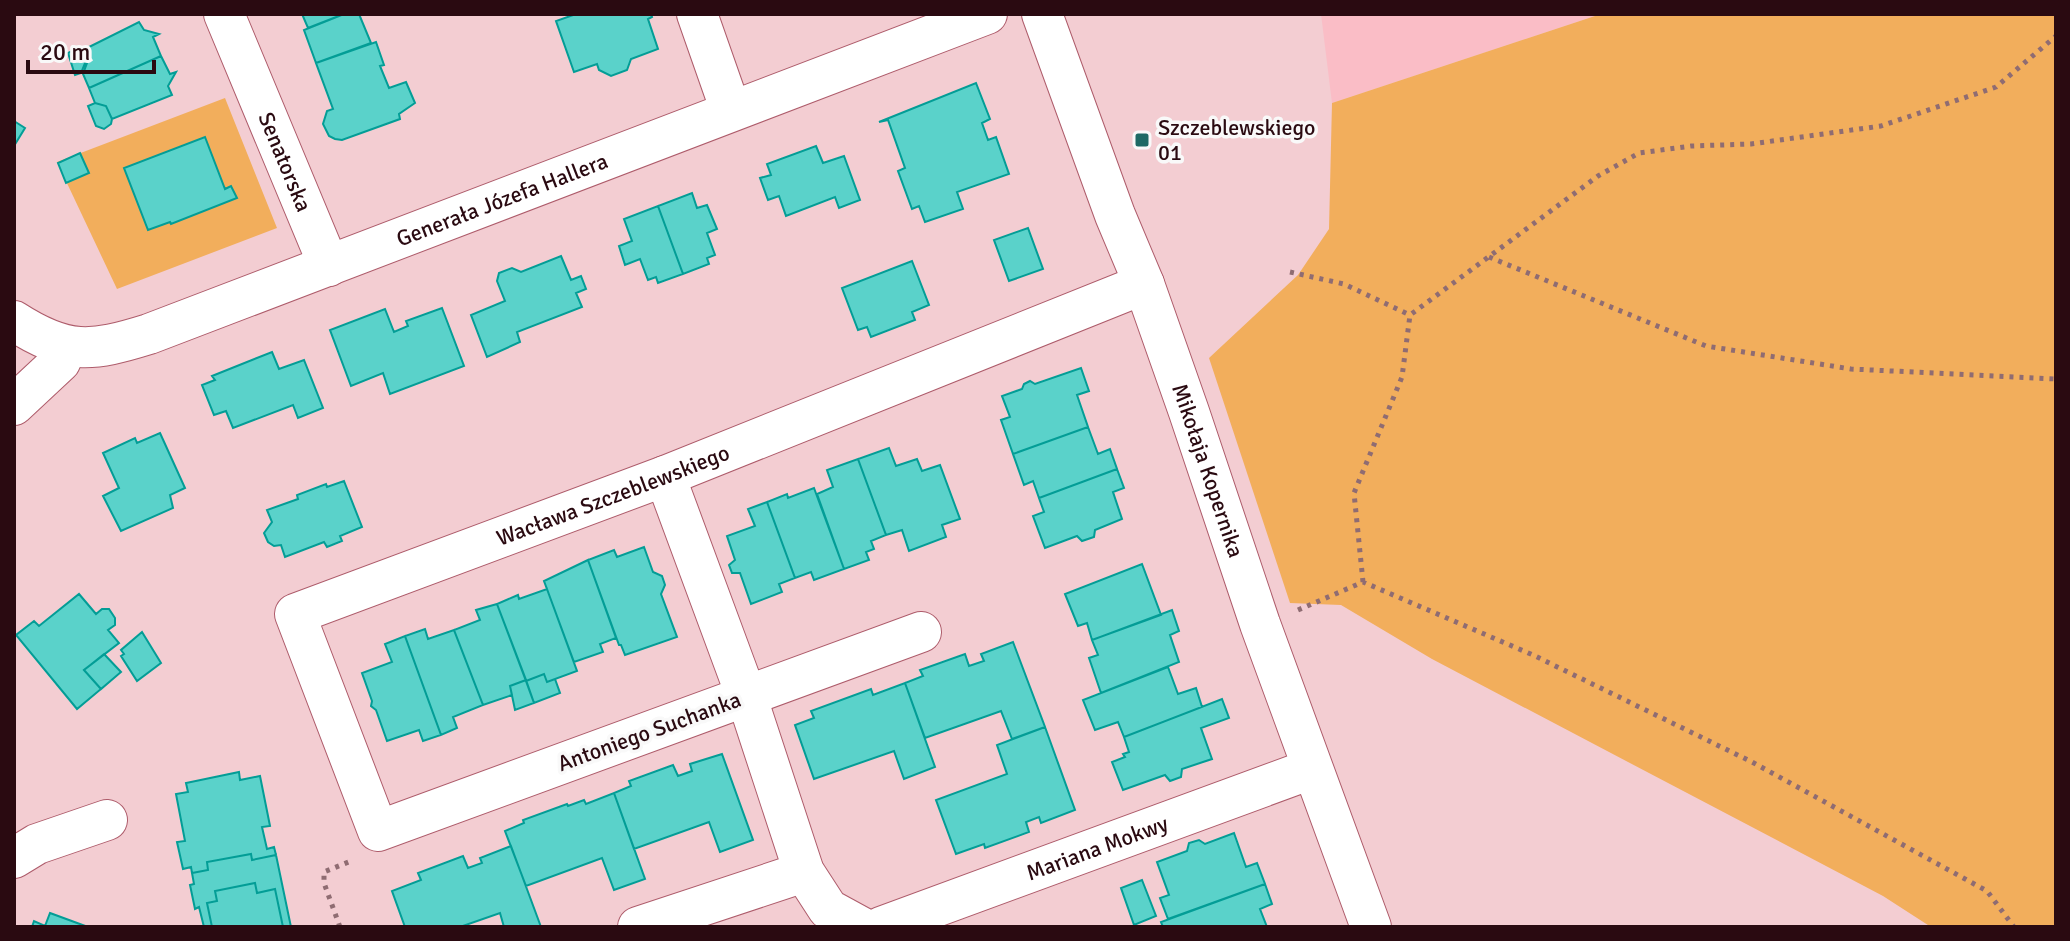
<svg xmlns="http://www.w3.org/2000/svg" width="2070" height="941" font-family="Signika,sans-serif">
<style>
.built{fill:#fabdc6}
.green{fill:#f2ae5c}
.building{fill:#5ad2ca;stroke:#039d96;stroke-width:2}
.lines{fill:none;stroke-linecap:round;stroke-linejoin:round}
.street-casing{stroke:#ae5c6b;stroke-width:42}
.path{stroke:#8f6c72;stroke-width:5;stroke-dasharray:4 6;stroke-linecap:butt}
.street{stroke:#fff;stroke-width:40}
.poi-dot{fill:#1e6965;stroke:#f9f9f9;stroke-width:3}
.labels{text-anchor:middle;stroke-width:7;stroke-linejoin:round;paint-order:stroke}
.poi-label{font-size:22px;fill:#2a0a11;stroke:#f9f9f9;text-anchor:start}
.street-label{font-size:22px;fill:#2a0a11;stroke:#f9f9f9}
</style>
<rect width="100%" height="100%" fill="#f3cdd2"/>
<path class="built" d="M1321 14H1601L1332 103Z"/>
<path class="green" d="M1601 14H2056V927H1931L1883 896 1432 659 1341 605 1290 603 1209 358 1298 275 1329 229 1332 103Z
M225 98 277 228 117 289 57 162Z"/>
<path class="building" d="M302 14H344L308 28Z
M344 14H359L371 43 316 63 304 30Z
M576 14H651L652 17 648 19 658 49 631 59 627 70 611 76 599 70 597 64 574 72 556 21Z
M139 22 144 30 159 34 153 37 161 56 89 88 83 74 87 63 81 51Z
M376 42 384 65 380 66 389 88 406 82 415 103 399 114 400 119 342 140 335 139 329 136 323 124 327 111 333 109 316 63Z
M76 49 85 63 81 73 75 75 68 53Z
M161 56 170 74 176 72 168 86 172 95 112 119 106 106 95 103 89 88Z
M976 83 990 119 982 123 988 140 996 137 1009 174 957 192 963 209 925 222 919 206 912 209 898 171 905 168 888 120 879 122Z
M95 103 106 106 112 119 111 124 104 129 96 126 88 106Z
M14 121 25 128 14 146Z
M205 137 225 189 231 186 237 198 171 224 170 222 148 230 124 168Z
M816 146 823 163 844 156 860 200 839 208 835 197 786 216 779 196 768 200 760 178 771 175 767 164Z
M80 153 89 173 66 183 58 163Z
M692 193 697 208 707 205 717 229 707 233 715 255 707 258 709 264 683 274 658 206Z
M658 206 683 274 658 283 656 277 648 280 640 259 625 265 619 246 632 241 624 219Z
M1028 228 1043 269 1009 281 994 240Z
M561 256 571 280 581 276 586 289 576 293 582 307 517 332 520 342 487 357 471 315 505 301 497 281 499 273 512 268 521 272Z
M912 261 929 305 912 312 915 320 871 337 867 327 858 330 842 288Z
M442 308 464 366 390 394 383 373 351 386 330 330 385 309 394 332 408 326 406 321Z
M272 352 279 369 304 360 323 408 298 418 293 405 233 428 226 411 214 415 202 385 215 380 212 376Z
M1081 368 1089 391 1077 395 1088 427 1013 454 1001 420 1010 417 1002 396 1022 389 1024 384 1030 381 1035 384Z
M1088 427 1098 454 1110 449 1117 469 1039 498 1033 481 1024 485 1013 454Z
M160 433 185 488 170 495 173 508 121 531 103 496 119 488 103 453 135 438 137 443Z
M889 448 896 466 917 459 922 471 940 465 960 519 942 525 946 537 909 551 902 530 886 535 858 459Z
M858 459 886 535 871 541 874 549 866 552 869 560 844 569 817 494 833 487 827 470Z
M1117 469 1124 488 1113 492 1122 519 1095 530 1094 537 1082 541 1077 536 1045 548 1033 516 1044 512 1039 498Z
M344 481 362 527 340 536 342 541 327 547 324 542 285 557 281 545 274 546 268 542 264 533 272 522 267 510 298 499 297 495 326 484 327 487Z
M814 488 844 569 814 580 811 572 795 578 767 502 787 494 788 498Z
M767 502 795 578 779 584 782 592 751 604 740 573H732L729 565 735 560 727 536 755 526 748 509Z
M644 547 653 572 662 576 665 585 661 594 677 637 625 655 621 645H619L588 560 614 550 617 557Z
M588 560 616 638 600 644 603 652 574 662 544 581Z
M1142 564 1161 615 1092 640 1087 623 1078 626 1065 594Z
M547 589 577 671 547 682 544 674 526 681 497 604 518 595 519 599Z
M79 594 96 614 102 609H109L115 618V625L108 630 119 643 84 670 101 689 77 709 16 635 34 621 39 626Z
M497 604 526 680 510 686 512 695 483 705 454 630 480 620 476 610Z
M1172 610 1179 631 1170 635 1179 662 1101 693 1089 658 1098 655 1092 640Z
M425 629 428 639 454 630 483 705 453 717 457 728 441 735 405 636Z
M142 632 161 663 137 681 121 656 124 654 121 650Z
M405 636 441 735 423 741 419 730 387 741 376 710 371 706 372 701 362 673 392 662 385 644Z
M1013 642 1045 727 1012 739 1001 711 925 738 905 683 923 676 920 670 965 654 969 666 984 661 981 654Z
M104 654 121 672 101 689 84 670Z
M1168 667 1178 694 1196 688 1202 707 1124 737 1118 722 1095 730 1083 700Z
M544 674 547 682 555 679 560 693 534 703 526 681Z
M526 680 534 703 515 710 510 686Z
M905 683 935 767 904 779 894 751 814 779 795 725 814 718 811 711 871 689 873 695Z
M1222 699 1229 718 1201 728 1212 759 1182 769 1181 777 1170 781 1165 775 1123 790 1112 762 1125 757 1123 754 1129 752 1124 737Z
M1045 727 1075 810 1041 823 1039 817 1026 822 1029 832 985 848 984 844 956 854 936 800 1007 774 997 745Z
M722 754 753 840 720 852 709 822 634 849 614 793 631 786 629 781 673 765 678 776 692 771 690 764Z
M239 772 240 780 260 776 270 826 262 827 267 849 274 847 276 855 252 860 251 854 207 862 208 870 192 873 191 867 183 869 177 842 185 841 176 794 188 792 186 783Z
M614 793 645 879 614 890 602 858 526 886 505 831 524 823 523 820 567 804 568 806 584 800 586 804Z
M1234 833 1246 867 1257 863 1265 884 1168 919 1160 898 1169 895 1157 862 1187 851 1189 843 1199 840 1205 844Z
M511 846 541 927H504L500 913 460 927H405L392 891 421 880 418 873 463 856 468 868 482 863 480 858Z
M251 854 252 860 276 855 291 927H283L275 889 257 893 255 883 215 891 217 901 207 903 212 927H204L199 907 195 909 190 885 194 884 192 873 208 870 207 862Z
M1142 880 1156 916 1134 925 1121 888Z
M255 883 257 893 275 889 283 927H212L207 903 217 901 215 891Z
M1265 884 1272 904 1260 909 1267 927H1163L1161 922Z
M50 913 88 927H32L34 921 45 926Z"/>
<g class="lines">
<defs>
<g id="street">
<path id="s1" d="M224 14 329 266"/>
<path d="M697 14 731 111"/>
<path id="s2" d="M1042 14 1115 215 1144 284 1189 412 1260 624 1371 927"/>
<path id="s3" d="M14 321C67 355 91 352 149 334L987 14"/>
<path d="M14 405 60 362 67 347"/>
<path d="M665 476 746 695 804 872 828 909 861 927"/>
<path id="s4" d="M921 632 378 831 295 614 665 476 1144 284"/>
<path d="M14 858 37 844 107 820"/>
<path d="M638 927 804 872"/>
<path id="s5" d="M881 927 1311 769"/>
</g>
</defs>
<use href="#street" class="street-casing"/>
<path class="path" d="M1489 257 1706 346 1851 369 2056 379
M1290 272 1344 284 1410 315
M1363 582 1354 493 1402 377 1410 315 1598 176 1639 153 1691 146 1751 144 1881 126 1996 87 2056 36
M1298 610 1363 582 1533 655 1752 762 1987 891 2014 927
M340 927 324 883V872L351 861"/>
<use href="#street" class="street"/>
</g>
<rect class="poi-dot" x="1134" y="132" width="16" height="16" rx="4"/>
<g class="labels">
<g class="poi-label">
<text x="1158" y="135">Szczeblewskiego<tspan x="1158" dy="25">01</tspan></text>
</g>
<g class="street-label">
<text dy="8" stroke="none"><textPath href="#s1" startOffset="160">Senatorska</textPath></text>
<text dy="8" stroke="none"><textPath href="#s3" startOffset="520">Generała Józefa Hallera</textPath></text>
<text dy="8" stroke="none"><textPath href="#s2" startOffset="486">Mikołaja Kopernika</textPath></text>
<text dy="8" stroke="none"><textPath href="#s4" startOffset="1150">Wacława Szczeblewskiego</textPath></text>
<text transform="translate(649 731) rotate(-20)" y="8">Antoniego Suchanka</text>
<text dy="8" stroke="none"><textPath href="#s5" startOffset="230">Mariana Mokwy</textPath></text>
</g>
</g>
<rect width="2070" height="941" fill="none" stroke="#2a0a11" stroke-width="32"/>
<path d="M28 60v12h126v-12" fill="none" stroke="#2a0a11" stroke-width="4"/>
<text x="40" y="60" font-size="24" fill="#2a0a11" stroke="#f9f9f9" stroke-width="6" paint-order="stroke">20 m</text>
</svg>
